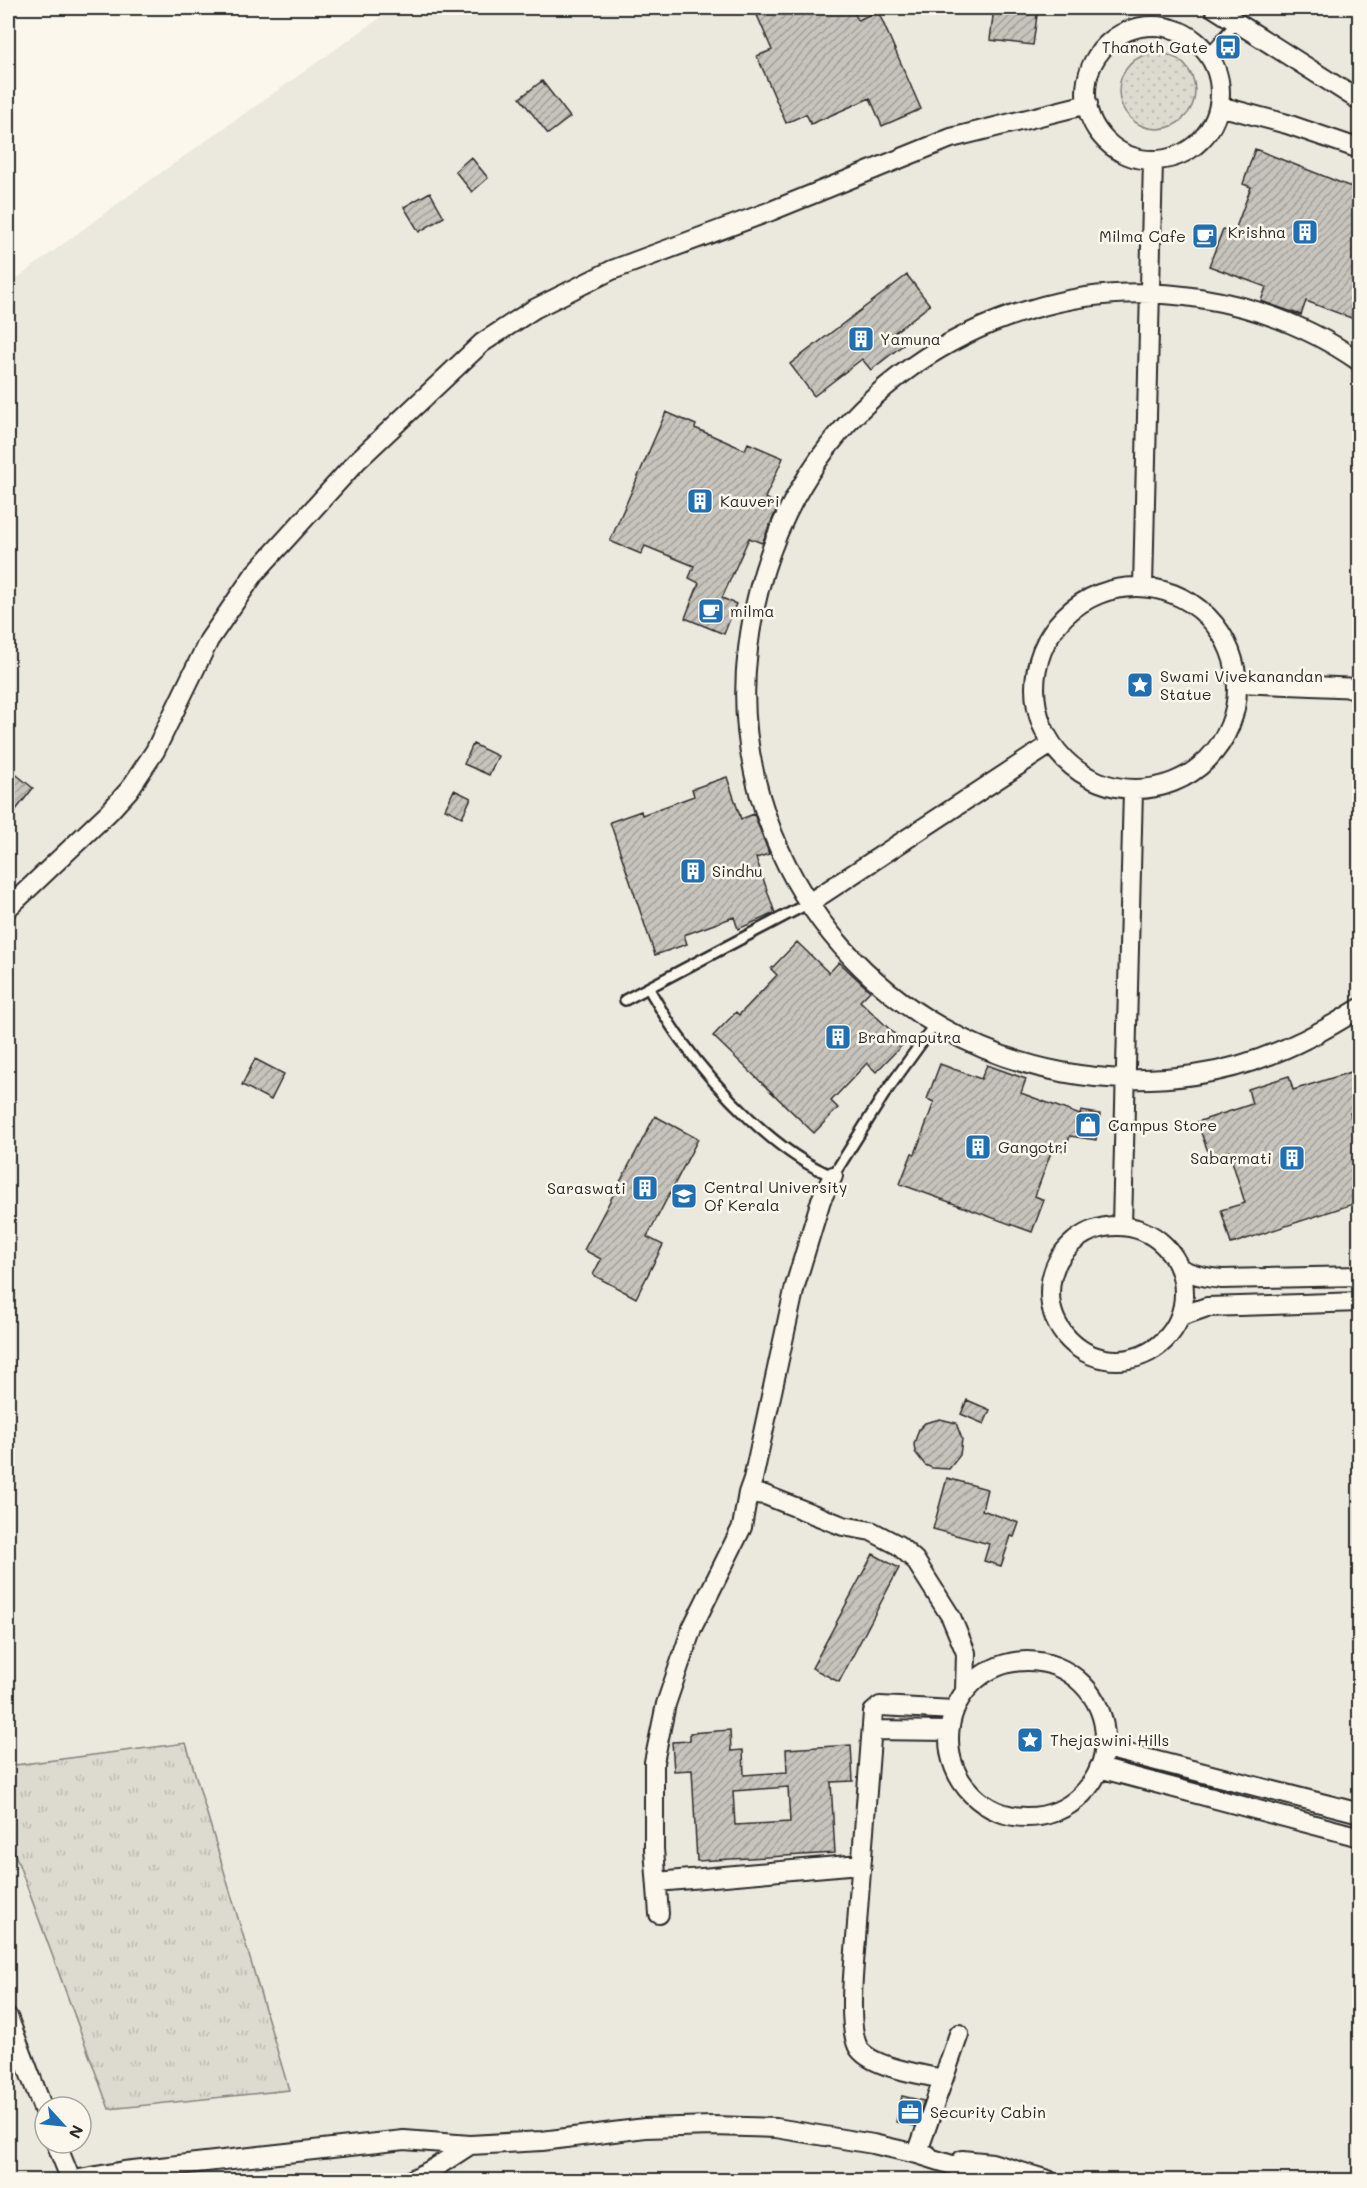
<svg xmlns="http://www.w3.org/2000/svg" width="1367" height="2188" font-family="Mali,sans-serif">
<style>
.built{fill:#ebe8de;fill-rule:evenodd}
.grass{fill:url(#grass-dots);stroke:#84827e;stroke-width:1.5}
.park{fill:url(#park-tufts);stroke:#84827e;stroke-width:1.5}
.building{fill:url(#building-hatch);stroke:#2b2b2b;stroke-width:1.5;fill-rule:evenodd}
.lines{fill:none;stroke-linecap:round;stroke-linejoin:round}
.lane-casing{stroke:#2b2b2b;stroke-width:14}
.street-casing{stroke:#2b2b2b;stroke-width:22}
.lane{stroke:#fbf7ec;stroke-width:9}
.street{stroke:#fbf7ec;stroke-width:18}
.labels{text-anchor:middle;stroke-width:5;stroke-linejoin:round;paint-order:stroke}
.poi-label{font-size:16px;fill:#2b2b2b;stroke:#fbf7ec;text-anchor:start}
</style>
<defs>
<pattern id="grass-dots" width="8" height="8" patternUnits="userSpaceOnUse" patternTransform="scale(1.5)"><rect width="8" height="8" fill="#dddad0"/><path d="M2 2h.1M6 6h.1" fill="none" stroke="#bebbb3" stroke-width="1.8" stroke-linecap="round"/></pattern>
<pattern id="park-tufts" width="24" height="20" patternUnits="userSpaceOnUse" patternTransform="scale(1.5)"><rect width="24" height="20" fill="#dddad0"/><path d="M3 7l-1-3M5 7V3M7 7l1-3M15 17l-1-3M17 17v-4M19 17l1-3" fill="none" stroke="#bebbb3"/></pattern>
<pattern id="building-hatch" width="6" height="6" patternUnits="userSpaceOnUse" patternTransform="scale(1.5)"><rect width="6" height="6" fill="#c7c4bc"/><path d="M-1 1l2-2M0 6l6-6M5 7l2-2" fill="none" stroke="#a29f99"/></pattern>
</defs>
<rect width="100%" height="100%" fill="#fbf7ec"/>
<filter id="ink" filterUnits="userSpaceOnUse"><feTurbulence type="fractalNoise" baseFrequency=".0167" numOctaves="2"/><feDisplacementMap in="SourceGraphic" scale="12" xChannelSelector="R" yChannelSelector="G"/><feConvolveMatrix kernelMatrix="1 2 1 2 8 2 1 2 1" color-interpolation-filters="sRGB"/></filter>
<g filter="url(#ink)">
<path class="built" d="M394 8H1359V2180H8V285L128 196ZM45 2107H81V2143H45Z"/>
<path class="grass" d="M1119 91a38 38 0 1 1 76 0a38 38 0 1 1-76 0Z"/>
<path class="park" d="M186 1743 289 2090 109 2109 8 1835V1766Z"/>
<path class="building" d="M754 8H852L858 20 878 11 921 109 882 126 870 98 811 124 806 114 786 123 757 56 772 50Z
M994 8H1038L1033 45 990 40Z
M542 81 570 117 548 134 520 98Z
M1255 149 1359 190V321L1306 301 1301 315 1261 301 1266 287 1209 266 1223 229 1234 233 1251 187 1243 184Z
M471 157 488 178 472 192 455 171Z
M430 192 444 217 419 232 404 207Z
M907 275 930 305 895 332 904 344 871 370 862 359 814 396 790 364Z
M666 412 696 425 695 428 745 450 748 443 783 458 765 498 779 504 762 543 749 538 722 598 736 604 724 634 685 618 699 583 689 578 694 566 645 546 641 554 610 541Z
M473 744 498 756 489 775 464 764Z
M8 768 33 788 8 820Z
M727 777 741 819 754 814 767 848 769 854 756 858 775 913 738 929 734 917 684 935 687 944 655 955 610 822 641 811 642 815 694 796 692 789Z
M454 790 471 798 462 817 445 809Z
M797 942 829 973 839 962 870 991 860 1001 904 1043 876 1072 867 1063 831 1101 838 1108 814 1133 713 1036 736 1012 739 1015 777 975 771 969Z
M255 1059 284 1074 271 1100 242 1085Z
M940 1064 981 1079 987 1065 1026 1079 1021 1093 1080 1115 1081 1111 1100 1114 1096 1140 1070 1136 1065 1151 1053 1147 1035 1196 1044 1200 1032 1232 900 1184 912 1153 915 1154 934 1102 927 1099Z
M1351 1072 1359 1101V1110L1350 1113 1359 1144V1202L1231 1244 1221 1210 1245 1203 1229 1151 1210 1157 1197 1122 1252 1104 1248 1089 1289 1076 1293 1090Z
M655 1116 698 1139 647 1237 663 1245 636 1298 593 1275 601 1259 584 1250Z
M967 1400 990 1410 984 1424 961 1414Z
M940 1419 956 1423 962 1439 960 1455 949 1469 932 1468 925 1465 915 1452 914 1444 919 1429 925 1423Z
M947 1478 987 1489 982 1510 1019 1523 1014 1537 1011 1536 1001 1566 984 1561 989 1544 933 1529Z
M873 1554 899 1568 839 1682 812 1668Z
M730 1730 731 1751 743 1750 744 1775 787 1772 786 1749 851 1745 853 1781 831 1782 835 1853 697 1861 692 1770 674 1771 672 1742 690 1741V1733ZM788 1787 790 1822 735 1825 733 1791Z
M902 2096 924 2101 915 2126 896 2122Z"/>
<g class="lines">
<defs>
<path id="lane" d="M1209 54 1236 23
M649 989C659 1006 669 1024 681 1040 716 1089 777 1154 833 1176L885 1093 935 1024
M625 1000 809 903"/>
<path id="street" d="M1214 8 1360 101
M1086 93a67 67 0 1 1 134 0a67 67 0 1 1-134 0Z
M1219 106 1287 124 1360 149
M1360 362C1266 296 1141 276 1032 309 946 334 871 386 819 459 779 516 756 580 748 649 740 712 750 776 773 834 840 1003 1015 1101 1194 1075 1254 1067 1309 1041 1360 1008
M1143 587 1153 160
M1035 688a101 101 0 1 1 202 0a101 101 0 1 1-202 0Z
M1237 683 1360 688
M809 903 1051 744
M8 908 109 812 129 790 155 751 209 640 255 573 357 461 482 343 534 309 612 270 771 211 951 138 1088 104
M833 1176 821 1200 795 1286 753 1479 748 1493 765 1495 843 1526 871 1531 898 1545 915 1560 951 1617 966 1653 965 1691
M1122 1225 1133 790
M1050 1293a67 67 0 1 1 134 0a67 67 0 1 1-134 0Z
M1179 1268C1193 1275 1207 1278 1222 1279L1360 1276
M1181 1316 1207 1307 1360 1302
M949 1739a78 78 0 1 1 156 0a78 78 0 1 1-156 0Z
M872 1730 949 1731
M1106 1748 1360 1813
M1099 1768 1360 1837
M657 1882 860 1864
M659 1914 654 1849V1762L666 1704 692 1628 742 1527 748 1493
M8 2017 45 2114
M942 2079C921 2074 869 2067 858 2047 847 2025 854 1965 856 1939 861 1863 868 1787 873 1712L880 1706 954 1710
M56 2143 71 2180
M928 2155 917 2154 959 2034
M962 2160 992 2163 1048 2180
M74 2180 124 2171 404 2140 470 2145 542 2141 645 2128 713 2126 776 2128 873 2144 917 2154 1000 2180
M411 2180 433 2169 470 2145"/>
</defs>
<use href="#lane" class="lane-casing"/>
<use href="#street" class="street-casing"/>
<use href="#lane" class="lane"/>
<use href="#street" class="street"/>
</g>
</g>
<defs>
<symbol id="bus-square" viewBox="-11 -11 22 22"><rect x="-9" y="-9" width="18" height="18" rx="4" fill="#1f6fb2" stroke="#fbf7ec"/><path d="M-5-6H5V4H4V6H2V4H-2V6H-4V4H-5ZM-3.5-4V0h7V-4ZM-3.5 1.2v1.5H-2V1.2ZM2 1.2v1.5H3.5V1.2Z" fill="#fff"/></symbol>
<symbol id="building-square" viewBox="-11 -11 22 22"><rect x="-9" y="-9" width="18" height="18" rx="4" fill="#1f6fb2" stroke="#fbf7ec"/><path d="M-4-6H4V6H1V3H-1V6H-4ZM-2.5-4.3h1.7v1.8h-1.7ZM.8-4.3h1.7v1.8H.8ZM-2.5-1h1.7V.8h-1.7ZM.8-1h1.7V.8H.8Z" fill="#fff"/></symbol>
<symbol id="cafe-square" viewBox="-11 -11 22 22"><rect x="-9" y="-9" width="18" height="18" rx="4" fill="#1f6fb2" stroke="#fbf7ec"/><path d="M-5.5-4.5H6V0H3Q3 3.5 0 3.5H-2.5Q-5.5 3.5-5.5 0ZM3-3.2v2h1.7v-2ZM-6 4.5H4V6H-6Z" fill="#fff"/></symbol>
<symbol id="sight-square" viewBox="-11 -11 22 22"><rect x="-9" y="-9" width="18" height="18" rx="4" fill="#1f6fb2" stroke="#fbf7ec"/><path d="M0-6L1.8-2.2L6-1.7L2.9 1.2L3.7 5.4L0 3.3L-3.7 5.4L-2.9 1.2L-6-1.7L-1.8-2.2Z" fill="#fff"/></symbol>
<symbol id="shop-square" viewBox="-11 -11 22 22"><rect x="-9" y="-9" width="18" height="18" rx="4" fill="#1f6fb2" stroke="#fbf7ec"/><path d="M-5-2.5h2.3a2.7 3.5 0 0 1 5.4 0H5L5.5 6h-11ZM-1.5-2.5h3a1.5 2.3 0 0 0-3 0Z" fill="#fff"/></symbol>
<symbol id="university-square" viewBox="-11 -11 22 22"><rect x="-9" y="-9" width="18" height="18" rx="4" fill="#1f6fb2" stroke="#fbf7ec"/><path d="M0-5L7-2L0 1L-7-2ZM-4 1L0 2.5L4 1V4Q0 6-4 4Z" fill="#fff"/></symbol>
<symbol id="office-square" viewBox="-11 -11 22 22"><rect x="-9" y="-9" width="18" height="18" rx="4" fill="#1f6fb2" stroke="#fbf7ec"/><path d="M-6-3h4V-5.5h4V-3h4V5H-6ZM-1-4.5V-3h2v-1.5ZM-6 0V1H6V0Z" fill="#fff"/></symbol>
</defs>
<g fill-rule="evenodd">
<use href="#bus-square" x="1213" y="32" width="30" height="30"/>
<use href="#building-square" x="1290" y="217" width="30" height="30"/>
<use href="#cafe-square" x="1190" y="221" width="30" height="30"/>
<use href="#building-square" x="846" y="324" width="30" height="30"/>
<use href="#building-square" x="685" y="486" width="30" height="30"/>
<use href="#cafe-square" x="696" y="596" width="30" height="30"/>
<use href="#sight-square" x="1125" y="670" width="30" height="30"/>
<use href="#building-square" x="678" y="856" width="30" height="30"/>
<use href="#building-square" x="823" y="1022" width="30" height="30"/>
<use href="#shop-square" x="1073" y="1110" width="30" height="30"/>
<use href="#building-square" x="963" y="1132" width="30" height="30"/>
<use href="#building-square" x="1277" y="1143" width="30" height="30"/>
<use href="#building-square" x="630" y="1173" width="30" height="30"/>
<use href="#university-square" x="669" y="1181" width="30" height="30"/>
<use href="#sight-square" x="1015" y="1725" width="30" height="30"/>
<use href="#office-square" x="895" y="2097" width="30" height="30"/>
</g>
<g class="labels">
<g class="poi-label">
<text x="1208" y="53" text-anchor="end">Thanoth Gate</text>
<text x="1286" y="238" text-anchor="end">Krishna</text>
<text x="1186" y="242" text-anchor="end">Milma Cafe</text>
<text x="880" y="345">Yamuna</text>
<text x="720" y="507">Kauveri</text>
<text x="730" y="617">milma</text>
<text x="1160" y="682">Swami Vivekanandan<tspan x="1160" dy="18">Statue</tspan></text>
<text x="712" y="877">Sindhu</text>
<text x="858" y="1043">Brahmaputra</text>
<text x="1108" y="1131">Campus Store</text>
<text x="998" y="1153">Gangotri</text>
<text x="1272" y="1164" text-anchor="end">Sabarmati</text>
<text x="704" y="1193">Central University<tspan x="704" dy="18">Of Kerala</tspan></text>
<text x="626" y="1194" text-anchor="end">Saraswati</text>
<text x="1050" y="1746">Thejaswini Hills</text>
<text x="930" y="2118">Security Cabin</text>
</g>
</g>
<rect width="1367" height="2188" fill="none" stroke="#fbf7ec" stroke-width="30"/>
<rect x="15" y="15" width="1337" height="2158" fill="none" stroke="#2b2b2b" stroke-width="2" filter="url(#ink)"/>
<g transform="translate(63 2125) rotate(117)"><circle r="28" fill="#fbf7ec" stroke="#a8a59f" stroke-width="1.5"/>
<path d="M0-4.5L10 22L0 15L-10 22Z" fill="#1f6fb2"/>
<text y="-9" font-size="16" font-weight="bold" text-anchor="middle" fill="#2b2b2b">N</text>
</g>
</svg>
